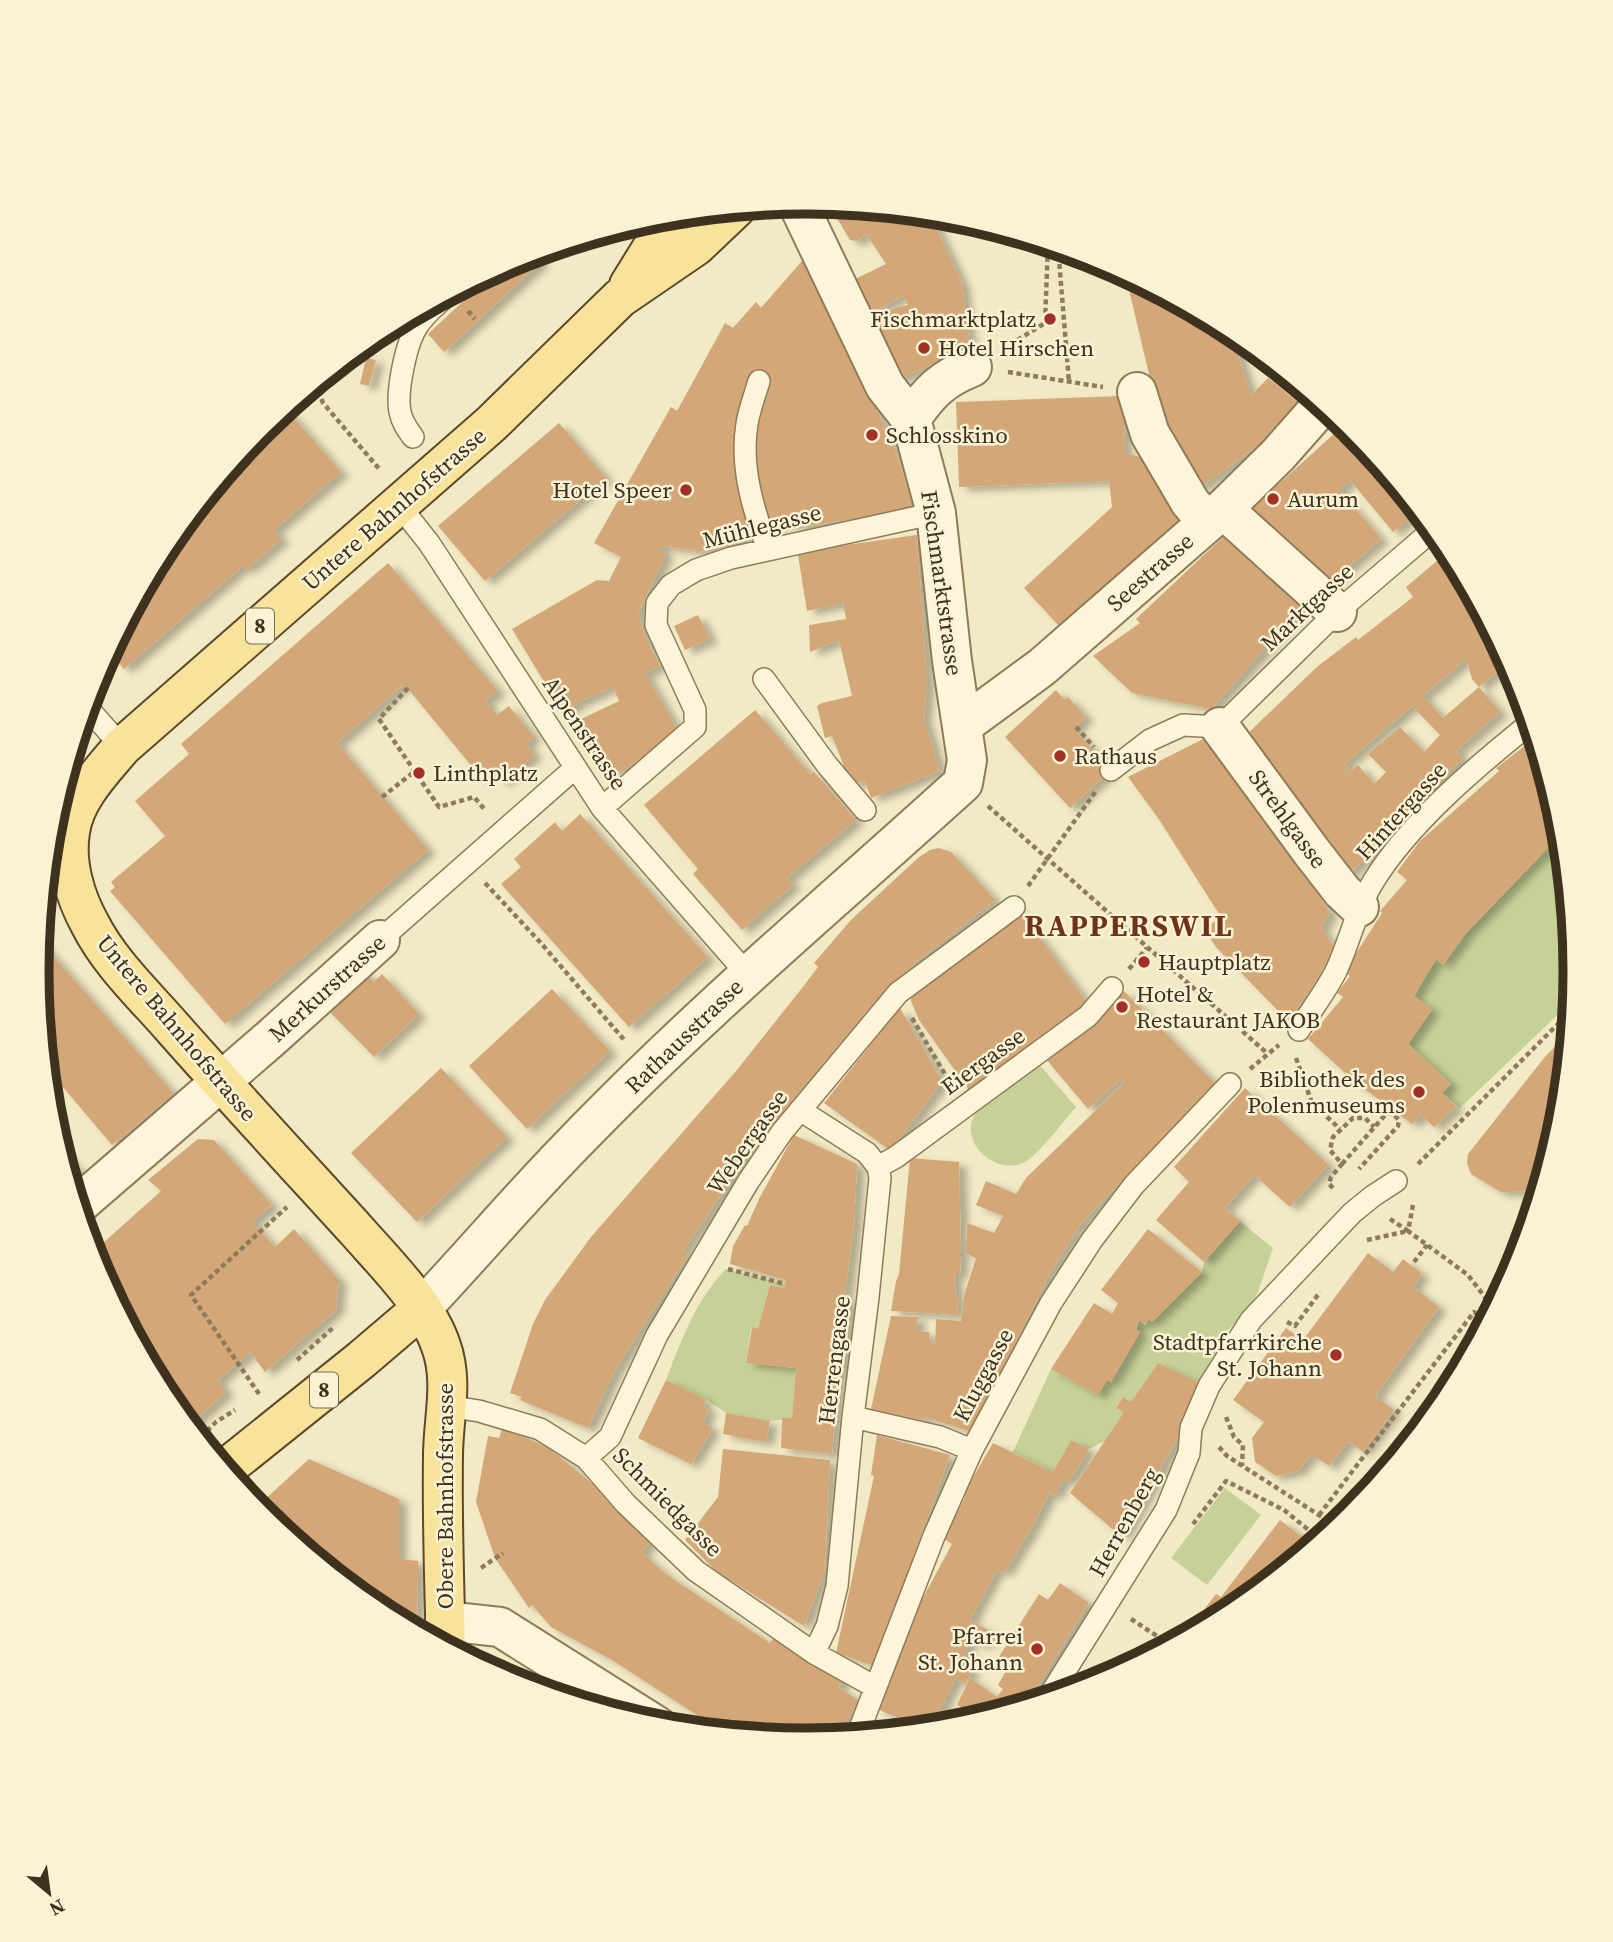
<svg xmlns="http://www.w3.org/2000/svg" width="1613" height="1942" font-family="'Source Serif 4',serif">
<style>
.green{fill:#c5d197}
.building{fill:#d3a778;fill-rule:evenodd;filter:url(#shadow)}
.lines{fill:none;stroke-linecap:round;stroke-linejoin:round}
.lane-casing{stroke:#8f7b59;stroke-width:24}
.street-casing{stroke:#8f7b59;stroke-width:42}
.primary-casing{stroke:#5d482d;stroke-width:42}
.path{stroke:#8f7b59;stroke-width:4.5;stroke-dasharray:5 3.5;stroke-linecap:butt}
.lane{stroke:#fcf5d9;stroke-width:21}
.street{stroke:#fcf5d9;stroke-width:38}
.primary{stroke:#f7e49a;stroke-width:38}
.poi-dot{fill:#a33024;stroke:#f9f2d5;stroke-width:2.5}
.labels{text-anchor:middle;stroke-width:5;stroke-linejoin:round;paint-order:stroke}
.shield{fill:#f9f2d5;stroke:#766b55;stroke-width:2}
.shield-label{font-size:21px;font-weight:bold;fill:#3e311e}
.poi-label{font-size:23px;fill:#3e311e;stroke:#f9f2d5;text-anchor:start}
.street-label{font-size:23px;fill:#3e311e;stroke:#f9f2d5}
.district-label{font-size:30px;font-weight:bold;letter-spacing:2px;fill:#6e341a;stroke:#f9f2d5}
.rim{fill:none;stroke:#3e311e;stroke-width:9}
</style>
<defs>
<filter id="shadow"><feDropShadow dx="8" dy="4.5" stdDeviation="3.5" flood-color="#0004"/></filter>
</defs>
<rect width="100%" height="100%" fill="#f2e9c5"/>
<path class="green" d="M1563 836 1576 971 1574 999 1460 1108 1442 1093 1451 1084 1408 1044 1432 1010 1414 996 1436 959 1443 965 1466 933 1545 851Z
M1038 1063 1076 1107C1064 1121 1041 1151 1028 1160 1000 1180 954 1142 977 1111Z
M1240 1221 1273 1248 1258 1292 1249 1309 1225 1333 1206 1375 1200 1383 1158 1363 1131 1402 1123 1397 1116 1407 1124 1412 1105 1441 1089 1449 1071 1440 1053 1472 1013 1452 1051 1369 1098 1395 1107 1380 1111 1381 1139 1332 1136 1330 1139 1320 1145 1325 1149 1319 1152 1322 1202 1272 1204 1262Z
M726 1269 785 1284 784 1288 770 1285 758 1329 751 1328 746 1362 796 1368 792 1418 770 1421 726 1413 706 1399 666 1380C681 1341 696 1299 726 1269Z
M1225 1488 1261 1515 1207 1585 1171 1558Z"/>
<path class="building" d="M828 203 929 213 962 283 970 349 896 380 867 322 895 308 908 305 903 296 864 317 847 283 886 264 866 234 857 241 850 240Z
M533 253 541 262 444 352 428 334 502 265Z
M807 255 864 379 899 460 914 510 807 526 780 523V526L767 529 740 483 746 519 753 539 708 552 661 546 660 549 666 553 638 614 647 642 660 666 645 673 678 731 622 772 602 769 577 737 581 719 619 701 613 687 583 700 563 713 512 629 597 580 609 581 621 557 594 543 671 407 677 411 725 323 733 328 756 302 761 308Z
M1125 273 1230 329 1251 395 1268 378 1301 405 1272 435 1198 489 1163 433Z
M366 358 376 360 369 386 360 384Z
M1123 396 1125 453 1140 457 1180 519 1060 627 1024 588 1112 507 1109 481 959 487 956 402Z
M285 408 341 472 274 530 282 539 246 570 243 566 124 669 109 651 167 543 262 426Z
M559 423 606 478 485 581 438 526Z
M1346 423 1420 510 1393 532 1350 480 1339 490 1381 539 1328 584 1251 509Z
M917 535 927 681 924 719 940 771 871 798 865 781 851 784 832 736 825 738 817 706 822 703 852 696 839 640 810 652 809 625 846 619 843 603 807 611 798 555 818 549Z
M1223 537 1304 605 1211 709 1132 693 1093 656 1140 623 1136 619Z
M1450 550 1495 633 1484 643 1505 665 1479 687 1472 679 1466 659 1423 696 1443 718 1479 687 1500 712 1456 751 1463 759 1445 775 1408 817 1347 876 1242 739 1318 666 1356 637 1358 640 1413 597 1406 587ZM1412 706 1440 735 1424 752 1400 727 1368 754 1386 772 1374 784 1358 765 1347 774 1345 771 1348 768 1345 764Z
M388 563 498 691 485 701 497 715 509 706 534 737 526 744 534 755 502 782 493 771 483 780 404 684 337 743 428 850 225 1024 110 891 115 887 111 882 165 836 135 801 189 754 181 744Z
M698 615 710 639 685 650 674 626Z
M1056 690 1065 700 1068 697 1086 717 1074 729 1111 770 1070 808 1005 737Z
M755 710 810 774 814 772 856 820 787 878 793 885 742 930 693 874 698 869 644 805Z
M1209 736 1311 882 1330 913 1321 928 1336 949 1289 1022 1216 947 1204 929 1221 917 1158 818 1128 777Z
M1536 737 1562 821 1563 836 1545 851 1466 933 1443 965 1436 959 1414 996 1432 1009 1408 1044 1451 1084 1442 1093 1456 1106 1434 1127 1421 1115 1412 1124 1355 1082 1308 1039 1343 997 1337 993 1350 976 1344 972 1382 913 1380 911 1407 880 1397 872 1420 841 1499 771 1496 768Z
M580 814 708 957 629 1027 501 884 521 867 514 859 555 822 562 831Z
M939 848 951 852 995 900 916 962 872 1005 756 1144 683 1251 688 1255 614 1372 588 1428 520 1400 522 1397 510 1393 533 1324 545 1300 591 1237 736 1071 802 988 818 967 814 963 851 920 919 857 930 850Z
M1014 907 1046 946 1088 1004 969 1090 919 1020 911 1001 912 991Z
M40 936 43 939 40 941 174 1094 112 1145 46 1067 37 971Z
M362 970 374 982 382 974 419 1014 374 1057 324 1006Z
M552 989 610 1051 527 1129 469 1066Z
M1124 991 1216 1084 1082 1222 1052 1270 1025 1323 1008 1363 972 1432 924 1417 923 1420 871 1409 891 1316 918 1317 916 1331 929 1332V1338L935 1347 936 1319 961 1321 964 1296 976 1258 966 1254 967 1223 994 1233 1003 1216 976 1205 986 1181 1016 1194 1026 1178 1124 1083 1121 1079 1088 1109 1046 1059 1075 1038Z
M900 1008 942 1081 891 1151 824 1103Z
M1570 1031 1561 1122 1540 1191 1501 1192 1471 1174 1467 1163 1468 1154 1544 1058Z
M441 1068 507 1137 417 1222 351 1153Z
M1245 1088 1328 1164 1290 1207 1254 1175 1225 1208 1240 1221 1204 1262 1156 1220 1189 1182 1174 1167Z
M794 1135 857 1164 854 1226 845 1295V1299L850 1300 843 1372H839L832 1454 781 1448 782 1418H792L796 1368 746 1363 752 1327 758 1329 770 1285 784 1288 786 1280 730 1264 733 1246 745 1225 747 1226 759 1199Z
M198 1139 214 1140 272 1205 252 1222 275 1247 294 1229 339 1280 336 1310 265 1372 250 1352 218 1380 226 1392 189 1426 166 1398 95 1265 92 1253 161 1191 148 1180Z
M60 1148 82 1175 71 1185Z
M910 1158 959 1162 961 1255 960 1274H955L954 1283H956L955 1296H959L957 1315 891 1311 896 1281 899 1274Z
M1148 1229 1202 1272 1152 1322 1149 1319 1145 1325 1139 1320 1136 1330 1140 1332 1111 1382 1107 1380 1098 1395 1051 1369 1094 1303 1112 1314 1118 1303 1101 1290Z
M1368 1253 1393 1272 1403 1259 1422 1274 1413 1287 1439 1307 1375 1396 1394 1410 1363 1452 1348 1441 1329 1466 1311 1454 1298 1471 1276 1476 1255 1462 1252 1438 1264 1422 1233 1400 1286 1328 1303 1340Z
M1158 1363 1200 1383 1176 1441 1122 1537 1070 1493 1124 1412 1116 1408 1123 1397 1131 1402Z
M666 1380 706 1399 703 1406 709 1410 703 1423 713 1428 691 1464 638 1438Z
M726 1413 770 1421 766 1442 723 1434Z
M503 1427 549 1448 618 1505 650 1543 641 1552 667 1575 770 1643 775 1636 844 1679 838 1687 859 1701 843 1726 849 1730 846 1737 806 1741 723 1732 612 1660 551 1627 532 1605 529 1608 495 1558 476 1502 488 1436 499 1438Z
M877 1435 950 1455 897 1602 872 1665 836 1653 874 1476 871 1475Z
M1071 1440 1089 1449 1069 1482 1063 1479 1055 1496 1050 1492 1030 1531 1004 1573 997 1569 970 1620 992 1632 983 1645 970 1639 962 1663 972 1669 966 1683 955 1679 934 1722H908L877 1709 920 1593 924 1596 952 1544 944 1539 965 1497 962 1496 993 1443 1053 1472Z
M723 1449 830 1460 825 1569 804 1626 717 1572 685 1540 718 1497Z
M309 1459 399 1499V1559L418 1561 417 1631 379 1611 262 1515 244 1493 249 1488 262 1502Z
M1280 1520 1314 1546 1234 1611 1181 1640 1216 1594 1221 1597Z
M1060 1583 1089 1603 1026 1705 984 1718 957 1705 970 1678 997 1697 1003 1689 998 1685 1006 1671 995 1663 1039 1594 1048 1600Z
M512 1681 539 1682V1690L512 1682Z
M878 1722 902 1731 871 1734Z"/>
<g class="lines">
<defs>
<path id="lane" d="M759 381C755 395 749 410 747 424 740 466 753 510 768 549
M413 437C407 429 402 422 400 412 396 392 406 342 418 325 426 313 438 303 449 294
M398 504 429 543 602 808 748 975
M764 679 827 765 865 810
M86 706 122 747
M1111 770 1150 740 1183 725 1220 727 1337 612 1434 529
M602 808 695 727V710L656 625 657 603 671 585 696 570 731 558 936 513
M380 940 575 768
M1299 1030C1311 1010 1326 991 1336 971 1350 941 1356 910 1373 882 1409 823 1478 765 1532 722
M800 1110 867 1153 878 1167 880 1178 868 1297 853 1417 837 1586 827 1626 814 1653
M878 1167 896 1157 1088 1016 1112 988
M447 1406 479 1411 540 1429 586 1458 626 1504 696 1571 814 1653 875 1687
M853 1417 940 1437 972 1450
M586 1458 610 1437 657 1335 748 1182 782 1132 898 993 1014 907
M562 1697 566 1669
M1048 1698 1166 1510 1189 1453 1191 1428 1209 1386 1251 1320 1352 1213 1373 1196 1396 1181
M857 1736 934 1536 972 1450 1051 1303 1092 1240 1134 1185 1230 1084"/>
<path id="street" d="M1137 392 1150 434 1190 502 1207 522
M911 419C929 392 942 379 972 367
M1223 509 1337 612
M963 725 1042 667 1223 509 1278 455 1323 404
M1220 727 1311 851 1342 891 1359 907
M77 1206 270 1039 380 940
M422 1308C473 1254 521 1197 573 1144 696 1016 832 902 963 783L967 760 952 661 936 513 911 419 885 386 797 202
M445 1621 500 1627 657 1726"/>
<path id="primary" d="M629 285 673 214
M225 1469 361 1360 422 1308
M446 1647C444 1583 442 1519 443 1456 443 1419 454 1382 441 1346 427 1304 386 1264 357 1231 295 1163 233 1096 172 1027 144 995 109 962 90 924 75 897 65 863 70 832 74 799 102 771 122 747L491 424 620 298 696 246 736 208"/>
</defs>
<use href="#lane" class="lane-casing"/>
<use href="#street" class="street-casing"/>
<use href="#primary" class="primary-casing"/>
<path class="path" d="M1058 247 1069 382
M468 311 475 319
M1003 349 1045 323 1048 244
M1008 372 1103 387
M316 383 323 403 381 471
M408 688 379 719 439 807 474 797 485 810
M1076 727 1094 747
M382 797 415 771
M988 806 1268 1054
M485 883 540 942 626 1042
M1028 886 1096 791
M1129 969 1147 948
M912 1018 950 1083
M1296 1058 1312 1103 1340 1129
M1250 1069 1279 1045
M1342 1164 1386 1114 1392 1113 1399 1120 1398 1126 1359 1169
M1418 1164 1572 1010
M1333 1188 1329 1184 1331 1177 1342 1164 1330 1150 1333 1137 1353 1118H1365L1374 1127
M1413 1205 1408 1231 1468 1275 1494 1309
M1390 1219 1408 1231
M1367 1240 1408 1231
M1414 1262 1427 1245
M728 1269 785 1284
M1287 1322 1295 1326 1320 1292
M297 1360 335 1326
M259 1394 191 1295 287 1207
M1226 1417 1234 1437 1243 1445 1242 1466
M201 1437 216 1422 235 1410
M1219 1447 1227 1456 1319 1515 1335 1528
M1319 1515 1474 1312 1486 1320 1493 1311
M1193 1524 1226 1481 1284 1510 1321 1540
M481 1568 503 1553
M1131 1619 1163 1640 1154 1654
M891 1720 917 1730"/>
<use href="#lane" class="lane"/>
<use href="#street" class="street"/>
<use href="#primary" class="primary"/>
</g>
<g class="poi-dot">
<circle cx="1050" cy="319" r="7"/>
<circle cx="924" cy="348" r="7"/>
<circle cx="872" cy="435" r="7"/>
<circle cx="686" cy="490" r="7"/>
<circle cx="1273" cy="499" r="7"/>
<circle cx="1060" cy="756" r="7"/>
<circle cx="419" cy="773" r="7"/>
<circle cx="1144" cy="962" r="7"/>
<circle cx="1122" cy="1007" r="7"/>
<circle cx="1419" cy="1092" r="7"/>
<circle cx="1336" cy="1355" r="7"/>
<circle cx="1037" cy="1649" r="7"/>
</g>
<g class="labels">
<g class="shield">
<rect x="246" y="608.5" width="28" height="35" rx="5"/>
<rect x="310" y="1372.5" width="28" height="35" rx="5"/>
</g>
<g class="shield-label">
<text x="260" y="633">8</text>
<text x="324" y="1397">8</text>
</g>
<g class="poi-label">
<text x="1036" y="327" text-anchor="end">Fischmarktplatz</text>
<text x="938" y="356">Hotel Hirschen</text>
<text x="886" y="443">Schlosskino</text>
<text x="672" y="498" text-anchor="end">Hotel Speer</text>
<text x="1287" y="507">Aurum</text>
<text x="1074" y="764">Rathaus</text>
<text x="433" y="781">Linthplatz</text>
<text x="1158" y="970">Hauptplatz</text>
<text x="1136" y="1002">Hotel &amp;<tspan x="1136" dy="26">Restaurant JAKOB</tspan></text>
<text x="1405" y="1087" text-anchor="end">Bibliothek des<tspan x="1405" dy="26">Polenmuseums</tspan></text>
<text x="1322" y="1350" text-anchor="end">Stadtpfarrkirche<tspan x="1322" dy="26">St. Johann</tspan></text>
<text x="1023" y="1644" text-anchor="end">Pfarrei<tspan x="1023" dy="26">St. Johann</tspan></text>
</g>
<g class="street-label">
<text transform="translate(394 509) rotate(-41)" y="8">Untere Bahnhofstrasse</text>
<text transform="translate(762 526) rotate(-14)" y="8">Mühlegasse</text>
<text transform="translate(1150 572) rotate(-41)" y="8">Seestrasse</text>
<text transform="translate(942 583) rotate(82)" y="8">Fischmarktstrasse</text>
<text transform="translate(1307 607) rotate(-43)" y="8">Marktgasse</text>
<text transform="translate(585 733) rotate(56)" y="8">Alpenstrasse</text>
<text transform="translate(1401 811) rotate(-48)" y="8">Hintergasse</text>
<text transform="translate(1288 819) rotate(54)" y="8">Strehlgasse</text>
<text transform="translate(327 988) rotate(-42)" y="8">Merkurstrasse</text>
<text transform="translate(177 1028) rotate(50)" y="8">Untere Bahnhofstrasse</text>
<text transform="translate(684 1036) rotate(-44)" y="8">Rathausstrasse</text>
<text transform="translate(983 1061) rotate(-36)" y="8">Eiergasse</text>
<text transform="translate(747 1142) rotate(-55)" y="8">Webergasse</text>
<text transform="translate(834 1360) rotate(-83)" y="8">Herrengasse</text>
<text transform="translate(983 1375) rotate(-62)" y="8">Kluggasse</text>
<text transform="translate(445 1496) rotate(-90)" y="8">Obere Bahnhofstrasse</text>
<text transform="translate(668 1502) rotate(45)" y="8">Schmiedgasse</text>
<text transform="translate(1124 1522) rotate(-61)" y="8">Herrenberg</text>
</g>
<g class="district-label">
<text x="1129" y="936">RAPPERSWIL</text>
</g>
</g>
<path d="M0 0H1613V1942H0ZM49 971a757 757 0 1 1 1514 0a757 757 0 1 1-1514 0Z" fill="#f9f2d5" fill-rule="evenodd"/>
<path class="rim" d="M49 971a757 757 0 1 1 1514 0a757 757 0 1 1-1514 0Z"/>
<g transform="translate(49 1893) rotate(151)" stroke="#f9f2d5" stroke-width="5" paint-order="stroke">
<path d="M0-5L12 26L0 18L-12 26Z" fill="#3e311e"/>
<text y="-10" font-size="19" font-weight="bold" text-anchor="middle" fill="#3e311e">N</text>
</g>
</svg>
